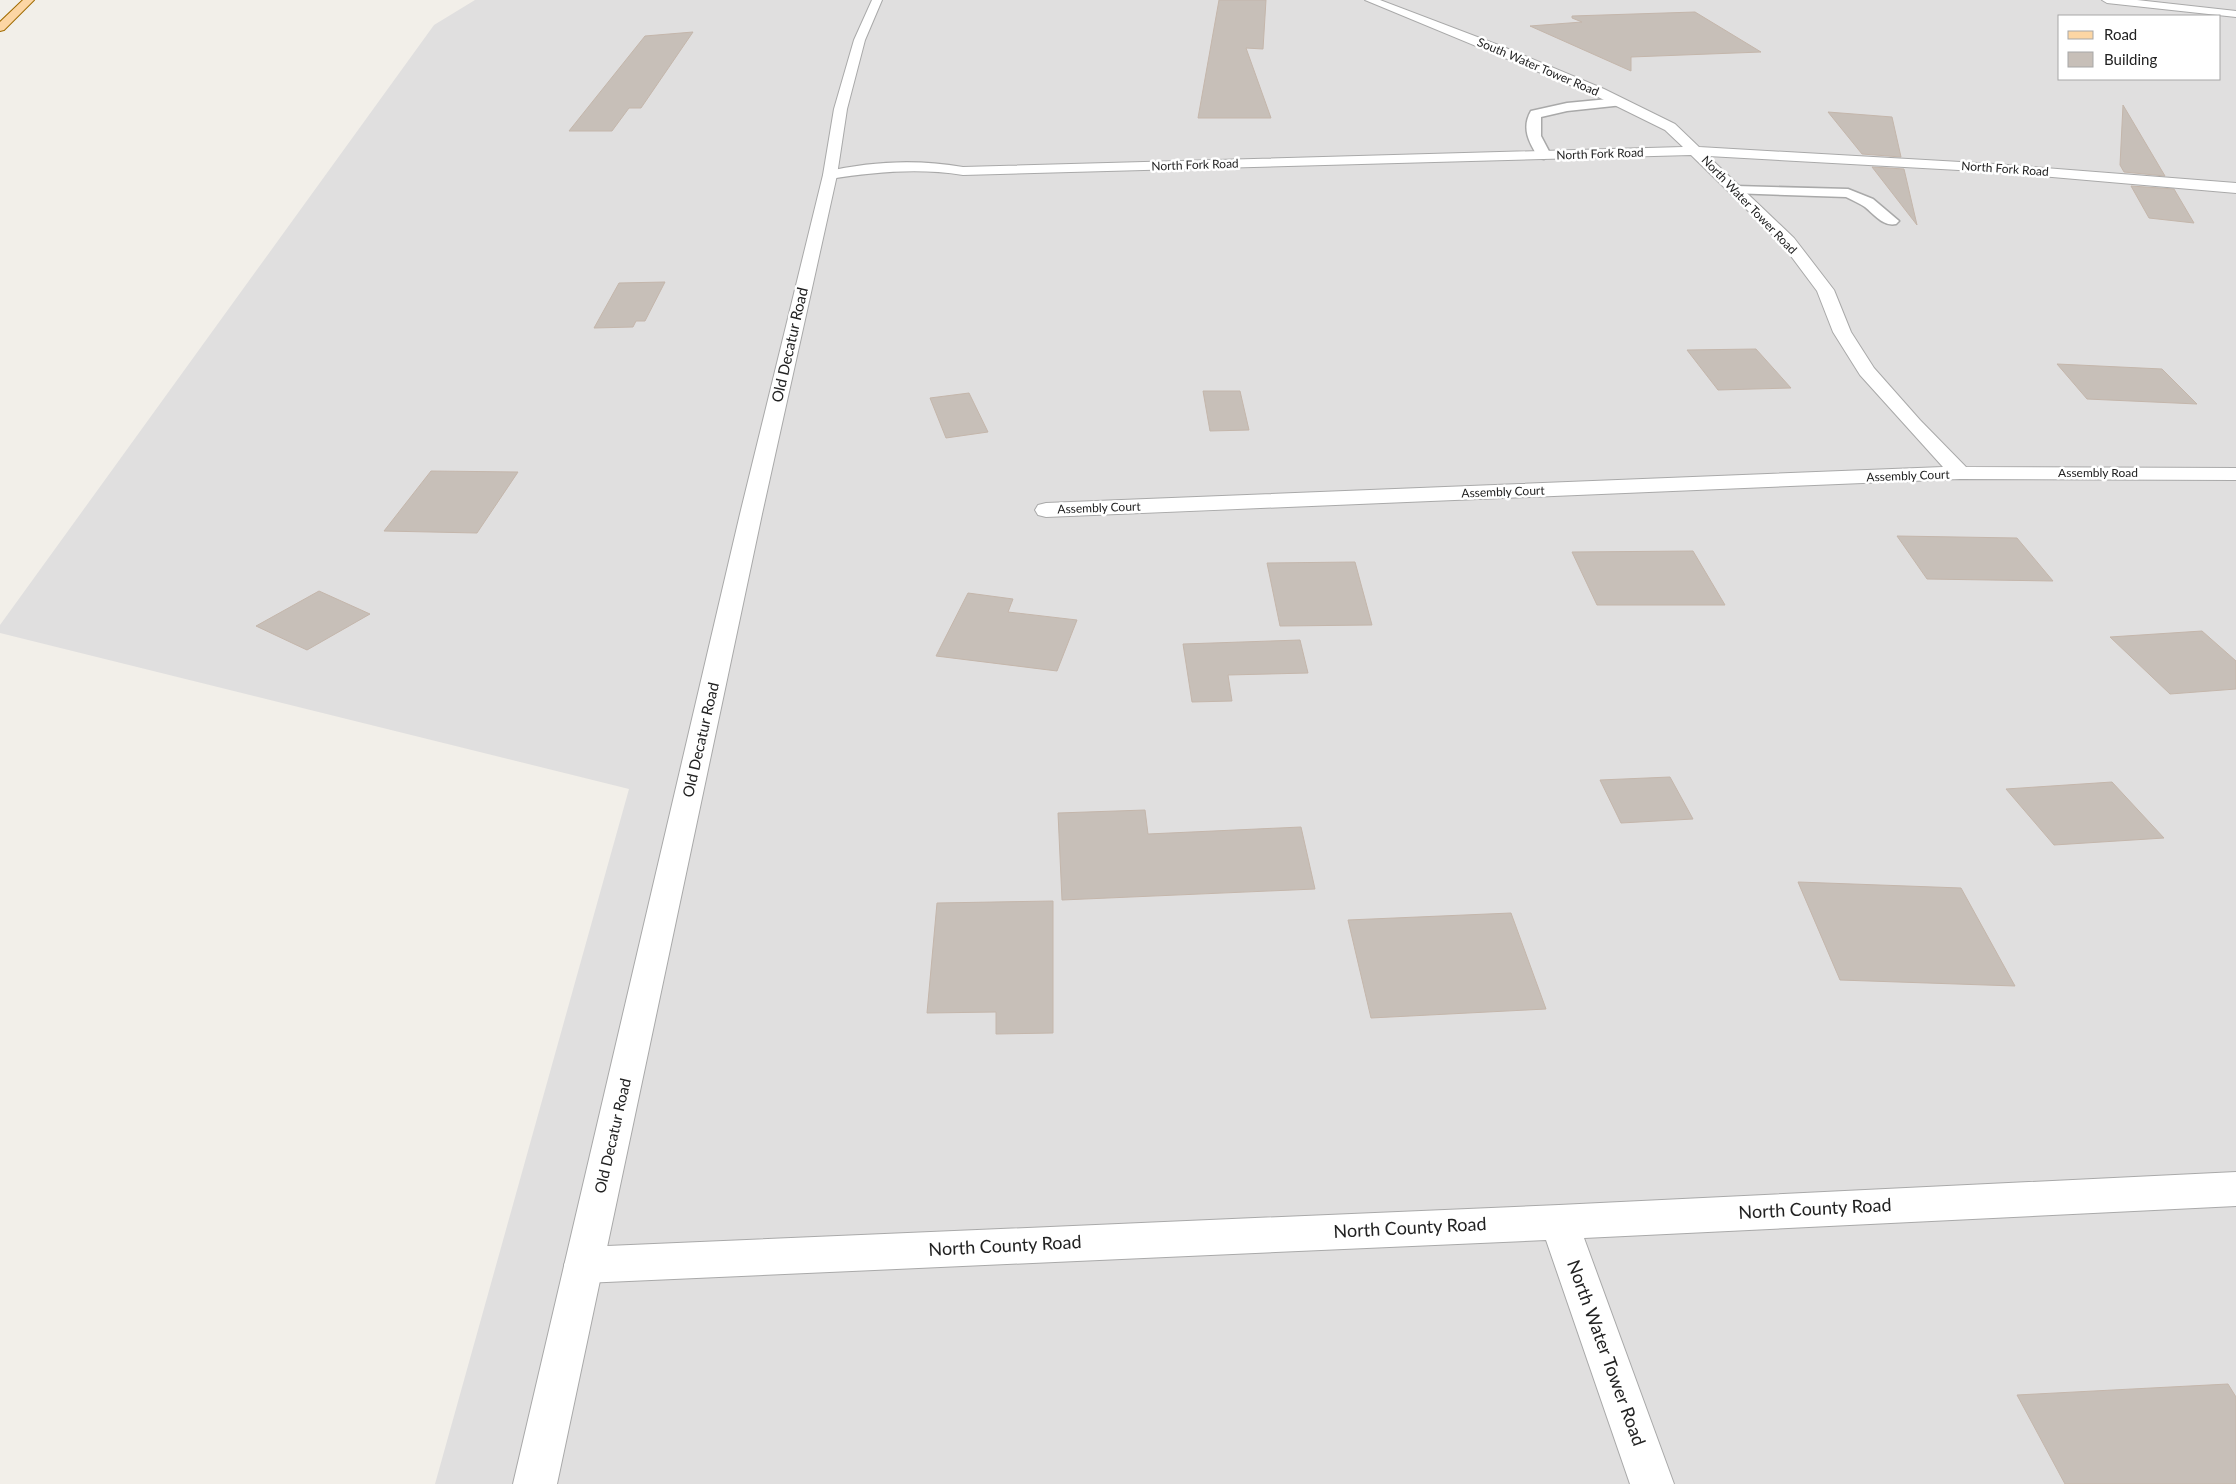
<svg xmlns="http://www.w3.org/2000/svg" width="2236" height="1484" font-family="Lato,sans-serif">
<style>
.residential{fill:#e0dfdf;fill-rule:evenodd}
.building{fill:#c7bfb8;stroke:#c4b6ab}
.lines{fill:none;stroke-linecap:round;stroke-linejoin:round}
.service-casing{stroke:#a9a9a9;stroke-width:3}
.minor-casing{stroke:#a9a9a9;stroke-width:2}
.tertiary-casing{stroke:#a9a9a9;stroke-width:2}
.primary-casing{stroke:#a06b00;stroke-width:2}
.service{fill:#fff;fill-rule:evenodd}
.minor{fill:#fff;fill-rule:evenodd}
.tertiary{fill:#fff;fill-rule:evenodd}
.primary{fill:#fcd6a4;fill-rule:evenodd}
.labels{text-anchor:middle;stroke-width:5;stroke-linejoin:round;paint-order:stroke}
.far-street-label{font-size:12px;fill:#222;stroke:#fff}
.street-label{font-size:15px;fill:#222;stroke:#fff}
.near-street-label{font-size:18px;fill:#222;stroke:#fff}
</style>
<rect width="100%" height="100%" fill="#f2efe9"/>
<path class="residential" d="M475 0H2236V1484H435L629 789 0 633V625L434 25ZM2060 16H2220V79H2060Z"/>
<path class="building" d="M1219 0H1266L1263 49 1246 48 1271 118H1198Z
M1695 12 1761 52 1631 57V71L1530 26 1582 22 1572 18V16Z
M693 32 641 108H629L612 131H569L645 36Z
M2123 105 2165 176 2124 172 2120 165Z
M1828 112 1892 117 1901 157 1862 154Z
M1872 167 1904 169 1917 225Z
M2131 186 2174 189 2194 223 2149 218Z
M665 282 645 321H636L633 327 594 328 619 283Z
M1756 349 1791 388 1718 390 1687 350Z
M2057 364 2162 369 2197 404 2087 399Z
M1203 391H1240L1249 430 1210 431Z
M969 393 988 432 946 438 930 398Z
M431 471 518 472 477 533 384 531Z
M1897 536 2017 538 2053 581 1927 579Z
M1693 551 1725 605H1597L1572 552Z
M1355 562 1372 625 1280 626 1267 563Z
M319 591 370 614 307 650 256 626Z
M968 593 1013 599 1008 612 1077 620 1057 671 936 656Z
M2202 631 2236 661V689L2170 694 2110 637Z
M1300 640 1308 673 1228 675 1232 701 1192 702 1183 644Z
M1670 777 1693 819 1621 823 1600 780Z
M2112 782 2164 838 2054 845 2006 789Z
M1145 810 1148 834 1301 827 1315 889 1062 900 1058 813Z
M1798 882 1961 888 2015 986 1840 980Z
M1053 901V1033L996 1034V1012L927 1013 937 903Z
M1511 913 1546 1009 1371 1018 1348 920Z
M2228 1384 2236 1397V1484H2065L2017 1395Z"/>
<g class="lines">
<defs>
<path id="service" d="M1619 98 1625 102 1623 105 1567 111 1541 117V136L1551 155 1544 159 1539 158C1529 143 1521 128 1531 111L1567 103Z
M1736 186 1848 189 1873 199 1899 221 1896 224C1883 227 1874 214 1865 207 1859 203 1852 200 1846 197L1731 193 1729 190Z"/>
<path id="minor" d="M1365 0H1380L1501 46 1604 89 1675 124 1699 147 1995 164 2236 183V193L1995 172 1708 156 1794 238 1834 290 1851 332 1874 368 1920 420 1966 467 2236 468V480L1960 479 1046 517 1038 515 1035 510 1038 505 1046 503 1943 467 1860 375 1833 332 1817 291 1782 244 1691 155 963 175C918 168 875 172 830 179L825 178 823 175 825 172C870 161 918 159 963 167L1683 147 1665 130 1594 95Z
M2102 0H2137L2236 11V17L2107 3Z
M2236 1172V1206L1584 1238 1674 1484H1630L1546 1240 584 1283 570 1278 564 1265 570 1252 584 1247 1559 1205Z"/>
<path id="tertiary" d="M872 0H882L865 40 847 109 837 175 762 514 557 1484H513L740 514 823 175 834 109 854 40Z"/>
<path id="primary" d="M23 0H34L4 30 0 31V22Z"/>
</defs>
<use href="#service" class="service-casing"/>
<use href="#minor" class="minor-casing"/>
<use href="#tertiary" class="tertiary-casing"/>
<use href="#primary" class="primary-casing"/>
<use href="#service" class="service"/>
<use href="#minor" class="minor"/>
<use href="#tertiary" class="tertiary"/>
<use href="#primary" class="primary"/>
</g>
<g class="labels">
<g class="far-street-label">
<text transform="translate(1538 67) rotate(23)" y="4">South Water Tower Road</text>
<text transform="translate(1600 154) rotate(-2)" y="4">North Fork Road</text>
<text transform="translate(1195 165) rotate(-2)" y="4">North Fork Road</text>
<text transform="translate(2005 169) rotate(4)" y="4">North Fork Road</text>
<text transform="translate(1749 205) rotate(46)" y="4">North Water Tower Road</text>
<text x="2098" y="477">Assembly Road</text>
<text transform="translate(1908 476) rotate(-2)" y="4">Assembly Court</text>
<text transform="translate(1503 492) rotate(-2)" y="4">Assembly Court</text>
<text transform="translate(1099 508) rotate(-2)" y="4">Assembly Court</text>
</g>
<g class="street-label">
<text transform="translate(790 345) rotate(-77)" y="5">Old Decatur Road</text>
<text transform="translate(701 740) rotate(-77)" y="5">Old Decatur Road</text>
<text transform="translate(613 1136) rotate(-77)" y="5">Old Decatur Road</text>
</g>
<g class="near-street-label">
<text transform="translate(1815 1209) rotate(-3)" y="6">North County Road</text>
<text transform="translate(1410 1228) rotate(-3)" y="6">North County Road</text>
<text transform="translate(1005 1246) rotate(-3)" y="6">North County Road</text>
<text transform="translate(1606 1353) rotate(70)" y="6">North Water Tower Road</text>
</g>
</g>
<rect x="2058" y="15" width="162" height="65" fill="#ffffff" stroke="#a7a7a7"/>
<rect x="2068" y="31" width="25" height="8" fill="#fcd6a4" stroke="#a7a7a7"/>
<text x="2104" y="40" font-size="15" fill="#222222">Road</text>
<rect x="2068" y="52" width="25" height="15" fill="#c7bfb8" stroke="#a7a7a7"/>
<text x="2104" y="65" font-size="15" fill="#222222">Building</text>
</svg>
